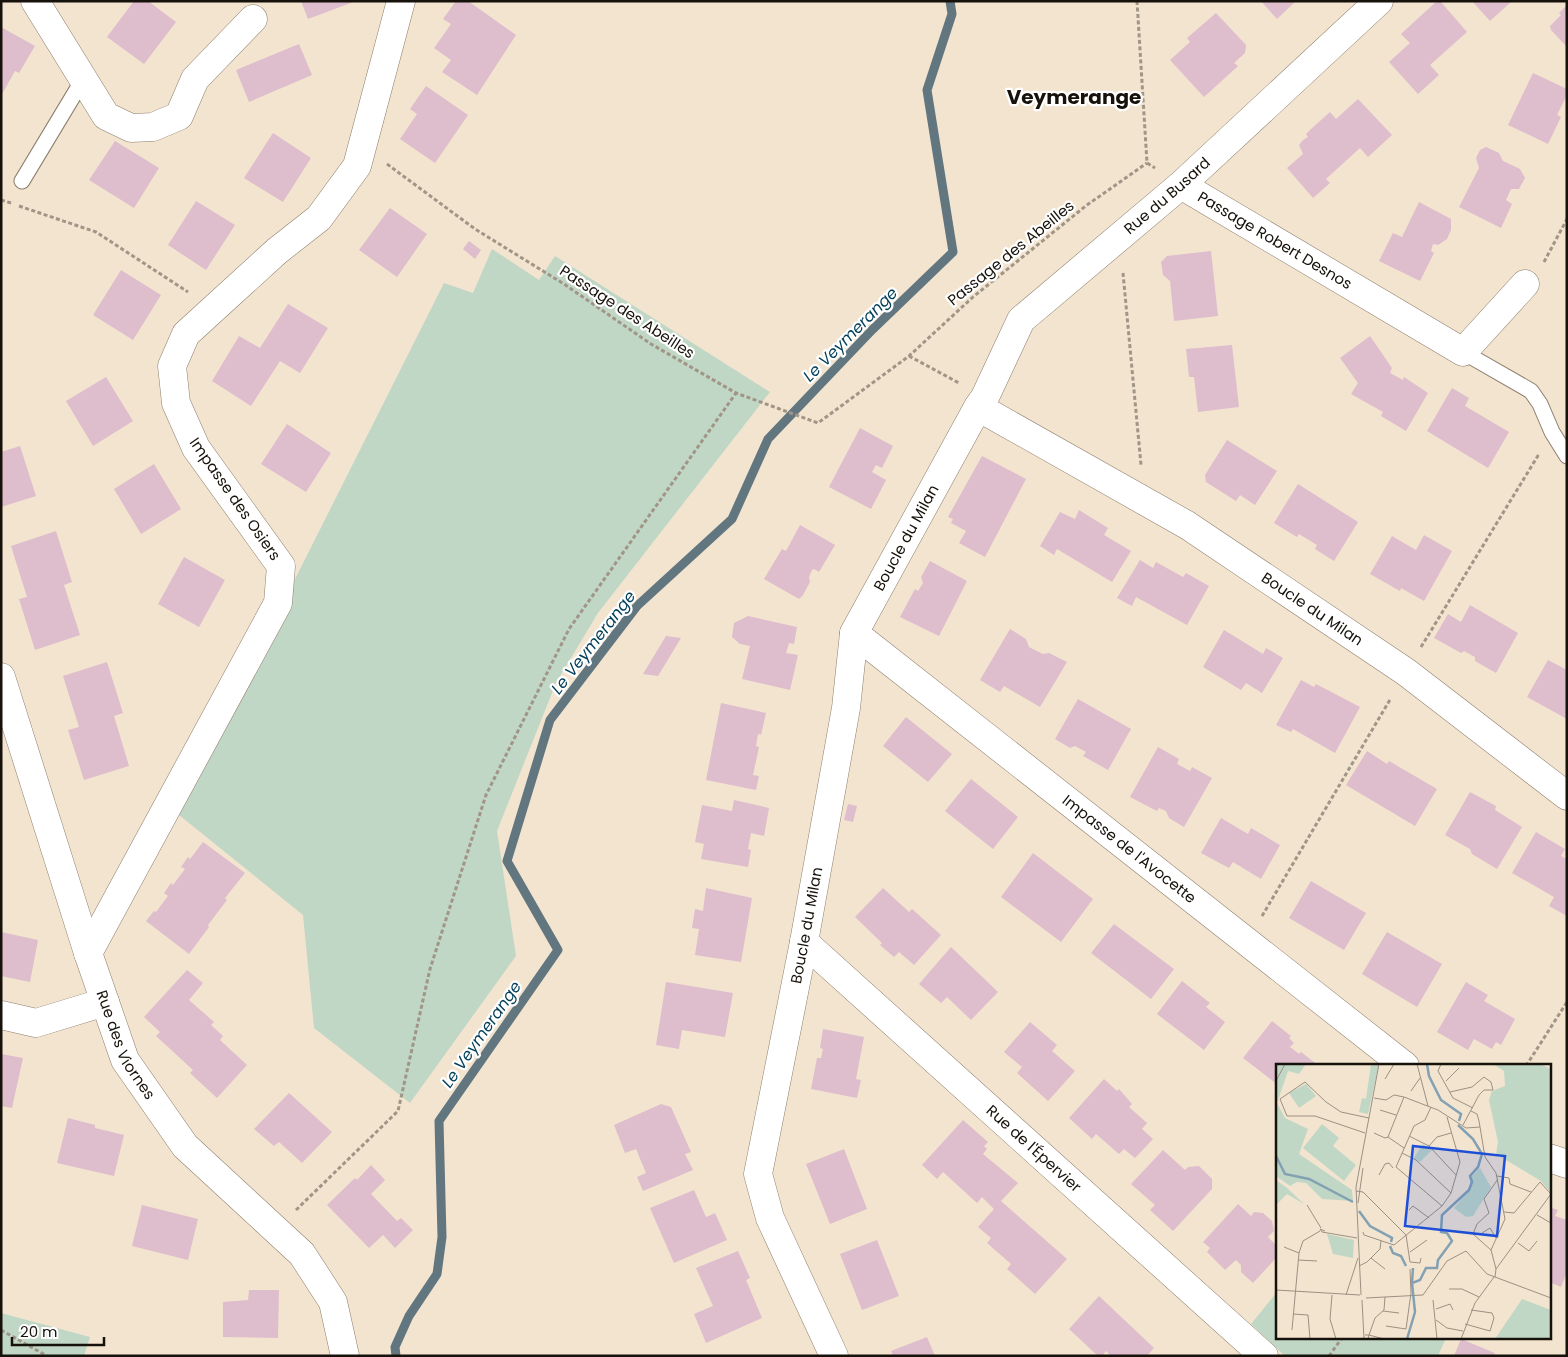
<svg xmlns="http://www.w3.org/2000/svg" width="1568" height="1357" font-family="Poppins,sans-serif">
<style>
.green{fill:#c0d7c5}
.lines{fill:none;stroke-linecap:round;stroke-linejoin:round}
.stream{stroke:#627680;stroke-width:9}
.building{fill:#debdcc}
.service-casing{stroke:#8c7e6c;stroke-width:17}
.minor-casing{stroke:#8c7e6c;stroke-width:29}
.path{stroke:#a09586;stroke-width:3;stroke-dasharray:4 2.5;stroke-linecap:butt}
.service{stroke:#fff;stroke-width:15}
.minor{stroke:#fff;stroke-width:28}
.labels{text-anchor:middle;stroke-width:4.5;stroke-linejoin:round;paint-order:stroke}
.street-label{font-size:15px;fill:#16110a;stroke:#fff}
.water-label{font-size:16px;font-style:italic;fill:#003e59;stroke:#fff}
.district-label{font-size:20px;font-weight:bold;fill:#16110a;stroke:#fff}
.inset-river{fill:none;stroke:#83a1b3;stroke-width:2.5}
.inset-road{fill:none;stroke:#9b9081;stroke-width:1}
.view{fill:#1d4ed8;fill-opacity:0.15;stroke:#1d4ed8;stroke-width:2.5}
.inset-edge{fill:none;stroke:#16110a;stroke-width:2.5}
</style>
<rect width="100%" height="100%" fill="#f3e4d0"/>
<path class="green" d="M492 249 539 280 555 256 770 392 598 613 556 683 497 831 516 956 410 1103 314 1028 303 915 179 815 290 589 444 283 473 293Z
M1277 1292V1338H1446L1438 1356H1285L1251 1324Z
M1 1313 90 1337 84 1356H1Z"/>
<g class="lines">
<path class="stream" d="M396 1356 395 1347 409 1316 437 1274 442 1237 439 1121 558 950 507 861 550 720 637 606 732 519 768 439 872 330 953 252 927 90 952 14 950 1"/>
</g>
<path class="building" d="M134 1H148L176 22 144 64 107 37Z
M301 1H356L308 19Z
M456 1H468L516 35 477 95 442 72 451 60 434 48 451 24 443 19Z
M1261 1H1296L1277 19Z
M1437 1H1440L1467 32 1430 65 1439 75 1418 94 1389 62 1410 43 1401 34Z
M1472 1H1512L1490 21Z
M1567 5V47L1551 30 1550 26 1561 15 1559 13Z
M1216 13 1246 45 1245 53 1234 63 1238 66 1204 97 1170 60 1190 42 1187 38Z
M1 27 35 46 19 73 15 71 1 96Z
M299 44 312 75 249 102 236 70Z
M1533 73 1567 89V95L1557 115 1561 117 1548 144 1508 125Z
M426 86 468 115 435 163 400 139 417 114 410 109Z
M1358 99 1392 135 1368 157 1360 148 1326 179 1330 183 1313 198 1287 168 1303 154 1299 145 1303 140 1308 137 1306 134 1311 129 1330 112 1336 119Z
M273 133 311 158 283 202 244 178Z
M115 141 159 168 134 208 89 180Z
M1486 147 1499 153 1503 161 1520 169 1525 178 1519 189H1511L1506 200 1512 204 1501 228 1459 207 1479 168 1476 158 1480 150Z
M196 201 235 225 206 270 168 245Z
M1419 202 1451 219V230L1447 239 1438 245 1433 244 1431 251 1434 253 1420 281 1379 261 1393 233 1402 237Z
M390 208 427 234 397 277 359 250Z
M469 241 481 250 475 259 463 249Z
M1211 251 1218 316 1174 321 1170 281 1163 275 1161 262 1167 256Z
M121 270 161 295 133 340 93 315Z
M288 304 328 328 300 373 280 361 251 406 212 381 239 336 260 348Z
M1370 336 1392 368 1390 373 1403 380 1404 377 1428 393 1406 431 1381 416 1383 412 1351 394 1358 383 1340 358Z
M1232 345 1239 407 1198 412 1194 377H1189L1186 349Z
M106 377 133 421 93 446 66 401Z
M1452 388 1469 398 1465 406 1509 432 1488 468 1427 431Z
M287 424 331 453 306 492 261 464Z
M860 428 893 446 882 468 876 465 872 472 886 480 871 509 829 487Z
M1227 440 1277 471 1255 505 1240 495 1236 501 1206 482 1205 475Z
M20 446 36 496 1 507V452Z
M982 456 1026 479 985 557 959 543 966 531 951 523 953 519 948 517Z
M154 464 181 509 141 534 114 489Z
M1298 484 1358 522 1334 561 1315 549 1317 545 1299 534 1297 537 1274 523Z
M1079 510 1108 528 1104 535 1131 551 1112 582 1057 549 1054 555 1040 546 1060 512 1075 519Z
M800 525 835 545 819 572 814 569 812 570 809 577 810 582 803 595 799 599 764 579 782 549 786 551Z
M56 531 72 582 64 585 80 635 35 650 19 599 27 597 11 546Z
M1424 535 1452 551 1424 601 1401 588 1400 591 1370 574 1392 536 1416 550Z
M184 557 225 580 199 627 158 604Z
M1140 560 1153 568 1156 562 1183 577 1186 573 1209 586 1187 625 1136 597 1132 606 1117 598Z
M930 561 967 581 939 636 900 617 915 589 918 591 923 583 921 577Z
M1470 605 1518 633 1496 673 1475 661V657L1464 651 1461 653 1434 638 1448 614 1461 622Z
M748 616 797 627 794 644 789 643 786 653 798 655 790 690 742 679 750 646 740 644 732 637 734 623Z
M1010 629 1026 639 1029 647 1043 654 1049 653 1067 662 1040 707 1004 686 1000 692 980 680Z
M1224 630 1263 654 1266 648 1283 658 1262 693 1246 683 1241 690 1203 667Z
M666 636 681 638 658 676 643 674Z
M1548 660 1567 670V719L1527 697Z
M107 662 123 713 114 716 129 766 84 780 68 730 79 727 63 676Z
M1301 680 1314 687 1316 684 1360 707 1335 753 1293 729 1291 732 1276 725Z
M1078 699 1131 729 1108 770 1083 756 1086 752 1075 746 1070 748 1055 739Z
M721 703 766 713 761 735 758 734 756 746 759 747 753 775 759 776 756 790 706 780Z
M906 717 952 754 928 782 883 746Z
M1158 747 1179 759 1177 764 1190 771 1192 767 1212 778 1184 827 1169 818 1166 811 1159 808 1157 811 1130 797Z
M1367 751 1387 764 1389 761 1437 789 1415 826 1346 785Z
M971 779 1018 817 993 849 945 811Z
M1470 792 1496 806 1495 810 1522 827 1497 869 1472 854 1470 849 1445 835Z
M734 800 769 808 764 836 751 833 748 849 751 850 748 867 701 859 704 844 695 842 702 805 732 811Z
M848 804 857 806 853 822 844 820Z
M1221 818 1248 834 1251 828 1280 845 1261 879 1233 862 1229 868 1201 853Z
M1536 832 1565 849 1561 856 1567 859V916L1549 906 1554 897 1512 873Z
M203 842 245 873 225 898 227 900 208 925 209 927 189 954 146 921 154 911 156 912 168 896 164 893 171 883 173 885 185 869 181 867 188 857 190 859Z
M1033 853 1093 899 1061 942 1001 897Z
M1311 881 1366 913 1344 950 1289 918Z
M706 888 752 898 741 962 695 955 699 929 692 928 695 909 703 911Z
M883 888 909 912 912 909 941 935 914 965 899 952 894 957 880 945 882 943 855 917Z
M1114 924 1174 969 1151 999 1091 953Z
M1 932 38 940 30 982 1 976Z
M1387 932 1442 964 1417 1007 1362 974Z
M951 947 998 992 971 1020 947 997 941 1003 919 984Z
M187 970 203 983 189 1000 214 1022 211 1025 223 1036 220 1040 247 1065 217 1098 190 1073 193 1070 156 1036 160 1032 144 1017Z
M1182 981 1210 1003 1206 1007 1225 1022 1204 1050 1157 1014Z
M666 982 733 993 725 1037 682 1030 679 1049 656 1045Z
M1466 982 1488 995 1484 1001 1515 1019 1501 1045 1496 1042 1492 1049 1474 1039 1468 1050 1437 1032Z
M1272 1021 1291 1036 1289 1038 1294 1043 1290 1047 1299 1054 1301 1052 1319 1066H1277V1084L1243 1058Z
M1030 1022 1057 1045 1052 1051 1075 1071 1048 1101 1017 1073 1022 1067 1004 1052Z
M823 1029 864 1037 856 1079 861 1080 857 1098 811 1089 817 1058H821L823 1049 820 1048Z
M1 1054 23 1058 12 1108 1 1106Z
M1104 1079 1117 1091 1119 1089 1132 1104 1129 1107 1147 1123 1142 1129 1153 1139 1135 1158 1124 1149 1119 1154 1096 1134 1092 1139 1069 1118Z
M289 1093 332 1132 302 1163 279 1142 274 1146 254 1129Z
M661 1104 671 1107 691 1152 685 1154 693 1170 643 1191 637 1177 646 1173 636 1149 625 1153 614 1125Z
M68 1118 95 1125V1128L124 1135 114 1176 57 1163Z
M963 1120 988 1142 984 1146 987 1149 983 1154 1018 1183 1001 1201 1067 1259 1035 1294 1007 1269 1011 1264 987 1243 991 1238 978 1227 994 1209 982 1197 977 1203 943 1172 937 1179 922 1165Z
M844 1149 867 1209 830 1224 806 1164Z
M1163 1150 1185 1170 1188 1167 1199 1166 1212 1179V1189L1173 1231 1150 1210 1155 1205 1131 1184Z
M371 1165 385 1180 371 1194 397 1221 401 1218 413 1230 395 1248 383 1235 369 1248 327 1205 355 1178 357 1180Z
M694 1190 706 1217 715 1213 727 1240 674 1263 650 1208Z
M1238 1204 1251 1216 1254 1212 1263 1213 1272 1221 1274 1231 1268 1237 1277 1246V1257L1253 1283 1241 1272V1265L1236 1260 1225 1270 1207 1252 1210 1248 1203 1242Z
M142 1205 198 1219 188 1260 132 1246Z
M1549 1207 1558 1210 1555 1216 1567 1220V1272L1561 1287 1549 1282Z
M877 1240 899 1296 862 1310 840 1254Z
M738 1251 750 1278 746 1280 762 1318 706 1343 694 1314 713 1306 696 1268Z
M249 1290H279L278 1338 223 1337V1302L248 1300Z
M1099 1296 1154 1348 1147 1356H1111L1106 1351 1102 1356H1098L1069 1329Z
M927 1337 935 1356H893L891 1351Z
M1461 1339 1495 1353 1494 1356H1454Z"/>
<g class="lines">
<defs>
<path id="service" d="M22 181 84 78
M1463 352 1531 391 1540 404 1552 432 1567 456"/>
<g id="minor">
<path d="M35 1 106 116 131 128 153 127 179 116 195 79 253 19"/>
<path id="s1" d="M1181 185 1463 352 1525 284"/>
<path id="s2" d="M978 407 985 397 1021 320 1181 185 1379 1"/>
<path id="s3" d="M854 633 1405 1066"/>
<path id="s4" d="M1 677 88 953 125 1060 185 1146 302 1254 333 1302 345 1356"/>
<path id="s5" d="M804 942 1264 1356"/>
<path d="M88 953 278 603 281 566 196 448 176 403 172 366 186 334 277 251 319 218 357 166 401 1"/>
<path d="M1 1015 36 1023 105 1002"/>
<path d="M1549 1158 1567 1164"/>
<path id="s6" d="M834 1356 770 1218 758 1174 804 942 846 708 854 633 978 407 1187 525 1406 672 1567 796"/>
</g>
</defs>
<use href="#service" class="service-casing"/>
<use href="#minor" class="minor-casing"/>
<path class="path" d="M1137 1 1147 163 1155 168
M387 164 475 229 564 284 651 344 736 393 818 423 909 356 973 297 1087 205 1147 163
M1 200 11 203
M19 206 96 232 188 292
M1544 262 1567 219
M1123 273 1141 465
M909 356 959 383
M1421 647 1539 454
M1262 916 1391 698
M1526 1066 1567 1002
M296 1210 398 1111 430 969 486 795 569 629 736 393
M1 1330 47 1356
M1329 1356 1342 1338"/>
<use href="#service" class="service"/>
<use href="#minor" class="minor"/>
</g>
<g class="labels">
<g class="street-label">
<text dy="5" stroke="none"><textPath href="#s2" startOffset="289">Rue du Busard</textPath></text>
<text dy="5" stroke="none"><textPath href="#s1" startOffset="109">Passage Robert Desnos</textPath></text>
<text transform="translate(1011 253) rotate(-39)" y="5">Passage des Abeilles</text>
<text transform="translate(627 312) rotate(33)" y="5">Passage des Abeilles</text>
<text transform="translate(235 499) rotate(55)" y="5">Impasse des Osiers</text>
<text dy="5" stroke="none"><textPath href="#s6" startOffset="856">Boucle du Milan</textPath></text>
<text dy="5" stroke="none"><textPath href="#s6" startOffset="1396">Boucle du Milan</textPath></text>
<text dy="5" stroke="none"><textPath href="#s3" startOffset="350">Impasse de l'Avocette</textPath></text>
<text dy="5" stroke="none"><textPath href="#s6" startOffset="451">Boucle du Milan</textPath></text>
<text dy="5" stroke="none"><textPath href="#s4" startOffset="389">Rue des Viornes</textPath></text>
<text dy="5" stroke="none"><textPath href="#s5" startOffset="309">Rue de l'Épervier</textPath></text>
</g>
<g class="water-label">
<text transform="translate(850 334) rotate(-45)" y="6">Le Veymerange</text>
<text transform="translate(593 642) rotate(-52)" y="6">Le Veymerange</text>
<text transform="translate(481 1034) rotate(-55)" y="6">Le Veymerange</text>
</g>
<g class="district-label">
<text x="1074" y="104">Veymerange</text>
</g>
</g>
<g transform="translate(1276 1064)">
<rect width="275" height="275" fill="#f3e4d0"/>
<path d="M0 0H30L23 10 12 7 1 39 9 54 32 65 23 90 76 126 77 137 46 135 30 119 21 118 14 122 0 112ZM95 0H103L92 50 83 48 86 34 90 35ZM217 0H264L275 5V129L265 117 220 90 222 78 213 36 216 27 229 22 228 7ZM30 20 40 32 23 44 13 29ZM46 60 63 74 57 82 80 101 68 117 27 84ZM147 80 156 86 144 98 138 94ZM204 104 215 123 197 152 190 153 178 144 192 128 196 112ZM0 116 11 124 28 140 11 130 0 141ZM51 170 78 176 77 194 57 190ZM246 235 275 246V275H219Z" fill="#c0d7c5"/>
<path class="inset-river" d="M151 0 153 12 165 36 185 50 183 57M0 92 9 110 33 115 77 138M83 147 94 162 116 174 115 178M114 182 117 189 125 192 130 202M136 219 137 204M131 275 139 248 136 219 144 216 150 204H161L162 196 176 177 171 169 165 168 166 151 193 126 196 118 194 112 202 103 206 90 197 75 182 61"/>
<path class="inset-road" d="M141 0 152 42M165 0 162 7 177 34 197 44M109 15 118 0M0 17 9 0M170 17 183 4M135 27 144 14M174 28 196 23 208 13 215 18 217 26H208L203 31 187 61M98 34 110 36 118 31 128 33 162 46 190 64 204 63M155 43 149 56 138 62 120 103 166 142 175 129 184 98 171 53M104 46 120 51M195 47 201 50 203 57 209 93 220 109 229 155 215 186M89 69 39 52H11L4 35 29 18 50 38 65 48 93 54M98 69 109 74 112 73M133 72 153 82 180 111M112 73 128 33M112 73 128 84M153 82 161 73 175 69M126 89 140 96 175 129M103 111 109 100 113 99 117 104M221 112 233 114 234 120 255 128M80 127 87 128 130 171 134 198 144 199 145 194M82 139 87 104M31 141 45 164M133 146 137 142 153 154M228 148 238 149 264 118 275 130M261 151 275 159M49 167 44 165 46 168 81 174M87 168 88 171 118 181 166 142M206 169 214 164 220 174M242 179 253 187 261 177M8 183 23 189 27 177 44 167M134 188 151 176M95 194 109 205M22 196 41 197M83 202 91 198 104 185 105 177M220 205 215 186 197 170 201 160 213 149 208 135 222 115M219 213 220 205 275 130M173 225H186L203 233M0 226 84 231M56 231 54 255 60 275M70 231 82 194M85 231 80 123 103 0M90 234 147 231 171 197 190 187 211 210 275 234M86 236 88 275M157 236 161 275M160 245 174 240 177 246M107 247 123 249M17 250 32 251 34 275M160 256 171 264 187 267M189 260 214 267 218 254 216 249 195 246M110 262 130 265 135 229 134 205M16 266 23 189M89 271H93L99 254 108 246 109 233M92 275 93 271 108 275M185 275 199 239 218 213"/>
<path class="view" d="M137 82 229 92 221 172 129 162Z"/>
<rect width="275" height="275" class="inset-edge"/>
</g>
<rect width="1568" height="1357" fill="none" stroke="#16110a" stroke-width="5"/>
<path d="M12 1337v8h92v-8" fill="none" stroke="#16110a" stroke-width="2.5"/>
<text x="20" y="1337" font-size="15" fill="#16110a" stroke="#ffffff" stroke-width="4" paint-order="stroke">20 m</text>
</svg>
